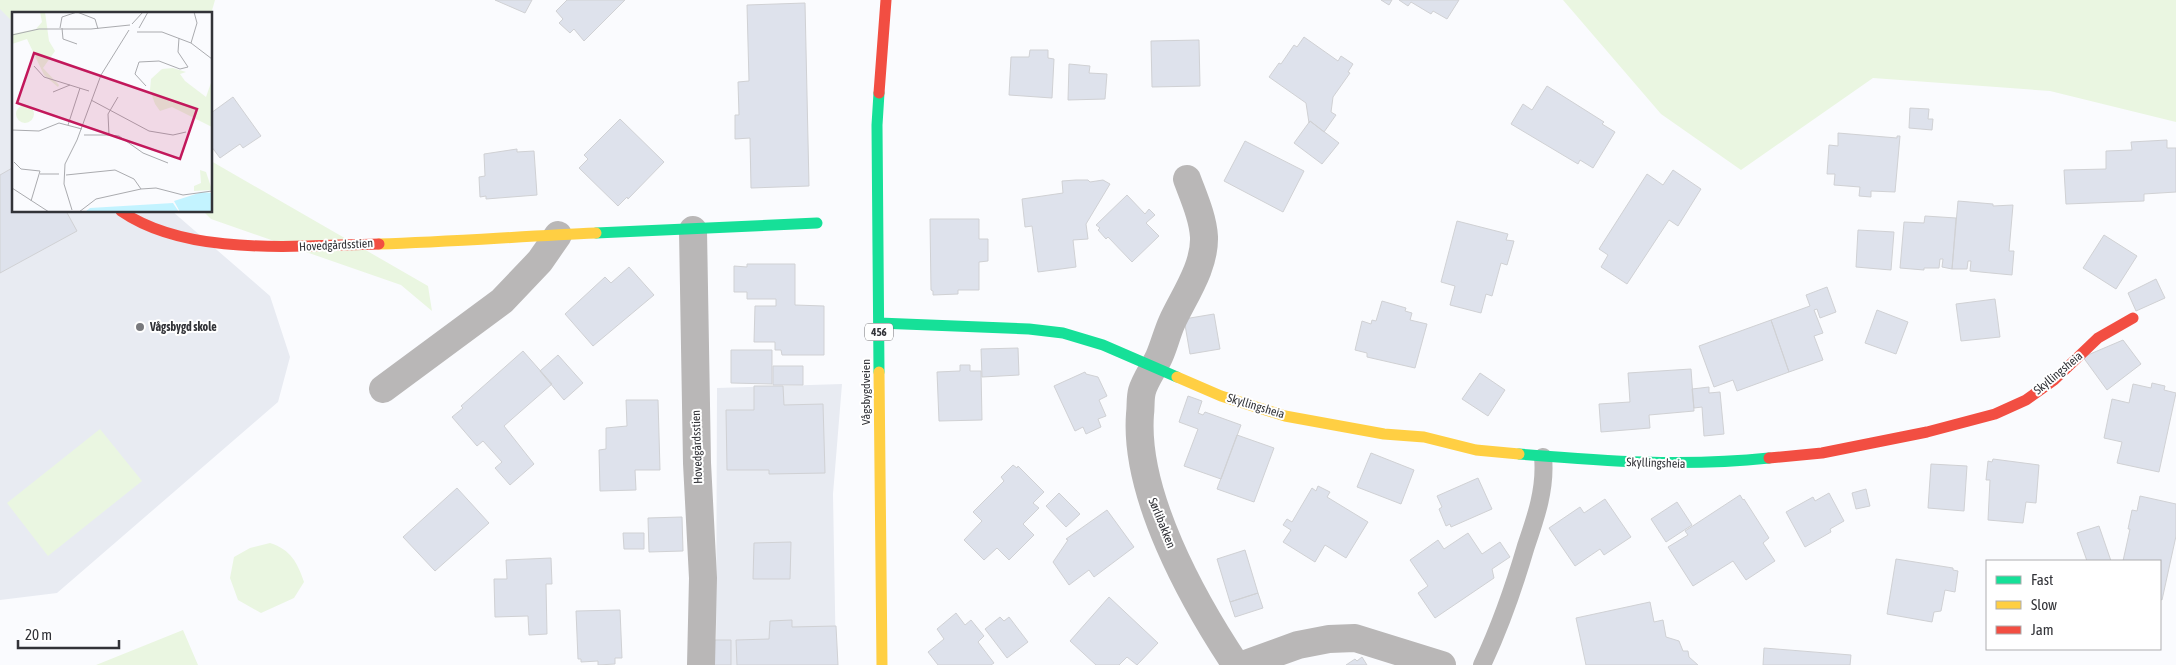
<svg xmlns="http://www.w3.org/2000/svg" width="2176" height="665" font-family="'Asap Condensed',sans-serif">
<style>
.built{fill:#e8ebf2}
.green{fill:#eaf6e1}
.building{fill:#dee2ec;stroke:#d0d1d4}
.lines{fill:none;stroke-linecap:round;stroke-linejoin:round}
.lane{stroke:#b9b7b7;stroke-width:18}
.street{stroke:#b9b7b7;stroke-width:28}
.fast{stroke:#16e098;stroke-width:11}
.slow{stroke:#ffcf43;stroke-width:11}
.jam{stroke:#f24e42;stroke-width:11}
.poi-dot{fill:#78797d;stroke:#fff;stroke-width:2}
.labels{text-anchor:middle;stroke-width:4;stroke-linejoin:round;paint-order:stroke}
.shield{fill:#fff;stroke:#707074;stroke-width:1}
.shield-label{font-size:11px;font-weight:bold;fill:#323338}
.street-label{font-size:12px;fill:#323338;stroke:#fff}
.poi-label{font-size:12px;font-weight:bold;fill:#323338;stroke:#fff;text-anchor:start}
.inset-river{fill:none;stroke:#c3f3ff;stroke-width:2.5}
.inset-road{fill:none;stroke:#aaabaf;stroke-width:1}
.view{fill:#c2185b;fill-opacity:0.15;stroke:#c2185b;stroke-width:2.5}
.inset-edge{fill:none;stroke:#323338;stroke-width:2.5}
</style>
<rect width="100%" height="100%" fill="#fafbfe"/>
<path class="built" d="M0 0 14 14V211H172L270 296 290 357 278 402 57 593 0 600Z
M842 384 833 494 836 665H716L717 388Z"/>
<path class="green" d="M0 0H215L211 14H14V23L0 9Z
M1563 0H2176V122L2050 91 1873 78 1741 170 1661 114Z
M211 161 428 286 432 311 401 285 211 219 203 211H211Z
M100 429 142 481 48 556 7 503Z
M270 543C291 550 297 562 304 582L294 598 261 613 238 600 230 578 234 557 250 548Z
M183 630 198 665H96Z"/>
<path class="building" d="M495 0H532L525 13Z
M567 0H625L584 41 574 29 570 33 559 23 563 19 556 11Z
M1381 0H1392L1389 5Z
M1399 0H1459L1447 19 1433 11 1431 14 1411 2 1408 6Z
M805 3 809 186 751 188 750 138 735 139V115H739L738 82 749 81 747 5Z
M1304 37 1338 61 1341 56 1353 64 1348 72 1350 73 1333 97 1331 112 1336 115 1324 132 1310 121 1309 123 1306 103 1269 77 1279 63 1281 64 1294 45 1297 47Z
M1199 40 1200 86 1152 87 1151 41Z
M1030 50H1048V58L1054 59 1052 98 1009 95 1011 57H1029Z
M1069 64 1090 66 1089 73 1107 74 1105 99 1068 100Z
M1547 86 1604 122 1602 124 1615 132 1593 168 1580 160 1578 164 1511 124 1523 104 1532 110Z
M233 97 261 136 243 148 240 144 220 158 211 146V113Z
M1910 108 1929 109 1928 119H1933L1932 130 1909 128Z
M620 119 664 162 628 199 627 197 618 206 579 168 588 159 584 155Z
M1310 121 1339 143 1322 164 1294 143Z
M1838 133 1897 138V136H1900L1895 192 1871 191V197L1859 196 1860 187 1834 185 1835 174H1827L1829 145 1838 146Z
M2167 140V148H2176V192L2144 194V201L2066 204 2064 170 2106 169V151L2132 150 2131 142Z
M1245 141 1304 171 1283 212 1224 181Z
M517 149V152L534 151 537 195 486 199V196L480 197 479 177 485 176 484 154Z
M14 167V211H66L77 231 0 273V175Z
M1673 170 1701 189 1678 226 1669 220 1627 284 1601 267 1608 255 1599 249 1647 174 1663 185Z
M1076 180H1088L1090 182 1103 180 1110 184 1086 224 1088 239 1073 240 1076 267 1038 272 1032 226 1025 227 1022 199 1063 193 1062 181Z
M1127 195 1145 214 1149 209 1155 215 1146 223 1159 236 1132 262 1108 237 1106 239 1098 230 1100 228 1096 225Z
M1958 201 1993 204V206L2013 205 2009 251H2014L2012 275 1970 271 1971 261H1968L1967 269H1952Z
M1925 216 1956 218 1952 269 1942 267 1943 259H1940L1939 268H1924V270L1900 268 1904 222 1924 223Z
M930 219H979V239H988V261L979 262V290H958V294L933 295V291L931 290Z
M1457 221 1508 234 1506 240 1514 241 1507 265 1501 263 1492 296 1486 294 1481 313 1450 305 1455 286 1441 282Z
M1858 230 1894 232 1891 270 1856 267Z
M2104 235 2137 256 2116 289 2083 268Z
M747 264H795V305L824 306V355H782L781 350H775V342H754L755 306H776V299H747V292H734V266L747 267Z
M629 267 654 295 593 346 565 314 605 277 611 283Z
M2156 279 2165 298 2136 311 2128 293Z
M1827 287 1836 312 1820 318 1817 309 1814 310 1823 333 1814 336 1823 360 1789 372 1771 320 1810 306 1806 295Z
M1995 299 2000 337 1961 341 1956 304Z
M1382 301 1406 308 1405 311 1412 313 1410 320 1427 324 1415 368 1367 357V353L1355 350 1362 321 1371 324 1372 320 1376 321Z
M1877 310 1908 322 1896 354 1865 343Z
M1214 314 1220 349 1190 354 1184 319Z
M1771 320 1789 372 1737 391 1733 380 1714 387 1699 346Z
M2123 340 2141 364 2107 390 2083 357Z
M1018 348 1019 375 982 377 981 349Z
M731 350H772V384L731 383Z
M523 351 552 384 504 426 534 464 510 485 495 468 502 462 483 441 477 446 452 417 463 408 461 406Z
M558 355 583 383 564 400 540 371Z
M960 365H970V371H981L982 420 939 421 937 372 960 371Z
M773 366H803V385H773Z
M1691 369 1694 411 1649 415 1650 428 1601 432 1599 404 1630 402 1628 373Z
M1085 372 1086 374 1098 377 1107 396 1099 400 1106 416 1098 419 1101 427 1086 434 1083 427 1075 431 1054 386Z
M1480 373 1505 390 1488 416 1462 399Z
M2152 383 2165 386 2164 390 2176 393 2159 472 2117 463 2122 442 2104 438 2112 399 2129 403 2133 384 2151 388Z
M754 386H783L784 405 823 404 825 473 769 474V470H727L726 410H754Z
M1709 387V393L1720 392 1724 434 1704 436 1702 407 1694 408 1692 389Z
M1188 396 1202 401 1198 413 1203 415 1205 412 1241 425 1221 479 1184 466 1198 429 1179 422Z
M626 400H658L660 470H635L636 490 600 491 599 450 606 449V428L627 426Z
M1237 435 1274 448 1254 502 1217 489Z
M1371 453 1414 470 1401 504 1357 487Z
M1993 459 2039 465 2036 503 2026 502 2023 523 1988 520 1990 480H1986L1988 461 1992 462Z
M1931 464 1967 466 1964 511 1928 508Z
M1013 465 1017 468 1018 466 1044 492 1033 503 1039 508 1023 524 1034 535 1009 560 997 548 984 560 964 540 982 521 973 512 1004 481 1001 477Z
M1478 478 1492 509 1451 527 1450 524 1446 526 1439 509 1442 507 1437 496Z
M1318 486 1330 492 1327 497 1368 522 1346 558 1325 545 1315 562 1283 542 1291 530 1283 525 1287 519 1292 522 1312 488 1316 491Z
M457 488 489 523 435 571 403 537Z
M1866 489 1870 506 1856 509 1852 493Z
M1059 493 1080 514 1066 527 1046 506Z
M1829 493 1844 521 1830 529 1831 532 1805 547 1786 512 1813 497 1815 501Z
M1740 495 1743 500 1744 499 1769 538 1763 543 1775 561 1746 580 1733 561 1693 586 1668 547 1688 535 1685 531Z
M2140 496 2176 504V536L2162 600 2160 599V561H2123L2130 529H2128L2132 510 2137 511Z
M1605 499 1631 537 1604 555 1600 549 1575 566 1549 528 1580 507 1584 513Z
M1677 502 1692 525 1666 542 1651 519Z
M1107 510 1134 547 1094 577 1089 570 1069 585 1053 562 1068 540 1066 539Z
M682 517 683 551 649 552 648 518Z
M2099 526 2111 561H2087L2077 533Z
M623 533H644V549H624Z
M1468 533 1482 554 1500 542 1510 557 1492 569 1494 578 1435 618 1418 593 1428 586 1410 560 1438 540 1444 549Z
M791 542 790 579H753L754 543Z
M1245 550 1258 593 1230 602 1217 559Z
M551 558 552 584H546L547 634 529 635 528 616 495 617 494 579H507L506 560Z
M1896 559 1953 568V570L1958 571 1955 592 1945 590 1941 611 1934 612 1932 622 1887 614Z
M1258 593 1263 608 1235 617 1230 602Z
M1109 597 1158 643 1137 665 1127 657 1119 665H1096L1070 641Z
M1650 602 1654 622 1663 620 1666 637 1679 641 1683 651H1688L1689 657 1698 665H1586L1576 618Z
M620 610 622 658H615V664L598 665V661L581 662V659H578L576 611Z
M956 613 965 625 971 620 984 636 978 642 994 663 991 665H938L928 652 944 639 937 629Z
M1000 617 1004 621 1009 617 1028 642 1007 658 985 629Z
M792 620V627L836 626 838 665H737L736 640 769 639 770 621Z
M713 640H731V665H714Z
M1764 648 1851 655 1850 665H1763Z
M1362 657 1367 665H1346L1355 659 1357 661Z"/>
<g class="lines">
<path class="lane" d="M1482 665C1500 627 1514 587 1526 546 1536 517 1546 488 1543 457"/>
<path class="street" d="M1187 179C1194 198 1203 218 1204 237 1205 267 1184 296 1172 322 1167 333 1164 346 1159 357 1154 368 1145 380 1142 391 1140 398 1141 407 1140 414 1134 494 1192 599 1236 665
M693 230 697 463 703 578 701 665
M383 389 502 301 540 261 558 235
M1243 665 1298 645 1329 639 1355 638 1442 665"/>
<path class="fast" d="M879 93 877 125 879 372
M596 233 817 223
M879 323 1029 329 1063 333 1103 345 1177 377
M1519 454C1605 461 1683 467 1769 458"/>
<path class="slow" d="M379 244C451 242 523 236 596 233
M879 372 882 665
M1177 377 1221 396 1285 416 1384 434 1424 437 1476 450 1519 454"/>
<path class="jam" d="M879 93 886 0
M121 211C189 258 300 245 379 244
M1769 458 1822 453 1927 432 1995 414 2026 400 2054 380 2098 338 2133 318"/>
</g>
<circle class="poi-dot" cx="140" cy="327" r="5"/>
<g class="labels">
<rect class="shield" x="865" y="323.5" width="28" height="17" rx="4"/>
<g class="shield-label">
<text x="879" y="336">456</text>
</g>
<g class="street-label">
<text transform="translate(336 245) rotate(-3)" y="4">Hovedgårdsstien</text>
<text transform="translate(2058 373) rotate(-40)" y="4">Skyllingsheia</text>
<text transform="translate(866 392) rotate(-90)" y="4">Vågsbygdveien</text>
<text transform="translate(1256 406) rotate(17)" y="4">Skyllingsheia</text>
<text transform="translate(697 447) rotate(-92)" y="4">Hovedgårdsstien</text>
<text transform="translate(1656 463) rotate(2)" y="4">Skyllingsheia</text>
<text transform="translate(1162 523) rotate(68)" y="4">Sørlibakken</text>
</g>
<g class="poi-label">
<text x="150" y="331">Vågsbygd skole</text>
</g>
</g>
<g transform="translate(12 12)">
<rect width="200" height="200" fill="#fafbfe"/>
<path d="M28 0H33L37 29 43 39 31 56 47 73 46 75 32 63 15 27 0 32V22L24 17 30 10ZM161 56 174 60 168 62 173 69 194 85 200 68V115L160 95 148 99 143 92 138 78 139 67 150 57ZM4 102a9 9 0 1 1 18 0a9 9 0 1 1-18 0ZM188 158 194 160 200 178 182 179V174L189 171Z" fill="#eaf6e1"/>
<path d="M190 180 200 181V200H168L162 189ZM161 191 167 200H73L78 196Z" fill="#c3f3ff"/>
<path class="inset-river" d="M169 188 190 200"/>
<path class="inset-road" d="M120 12 131 0M48 16 50 5 65 0 83 7 86 17M50 16 51 27 65 32M127 16 136 0M125 20H150L179 31 200 47M0 23 27 17H79L118 13M179 31 185 11 182 0M22 54 32 65 77 79M134 74 123 62 127 50 147 49 168 57 176 55 166 40 167 26M41 80 58 73M106 85 96 102 97 123 107 124 131 141 156 151M79 88 137 119 161 123 174 120M56 113 68 76M0 118 27 119 47 111 70 117M72 123H97M2 150 9 157 28 159 19 189M28 162H47M54 163 103 158 122 167 129 177M0 176 37 200M60 198 52 172 53 152 65 128 89 63 117 18M67 200 84 187 129 177 144 176 171 183 200 179"/>
<path class="view" d="M22 41 185 97 168 147 5 91Z"/>
<rect width="200" height="200" class="inset-edge"/>
</g>
<rect x="1986" y="560" width="175" height="90" fill="#ffffff" stroke="#adadaf"/>
<rect x="1996" y="576" width="25" height="8" fill="#16e098" stroke="#adadaf"/>
<text x="2031" y="585" font-size="15" fill="#323338">Fast</text>
<rect x="1996" y="601" width="25" height="8" fill="#ffcf43" stroke="#adadaf"/>
<text x="2031" y="610" font-size="15" fill="#323338">Slow</text>
<rect x="1996" y="626" width="25" height="8" fill="#f24e42" stroke="#adadaf"/>
<text x="2031" y="635" font-size="15" fill="#323338">Jam</text>
<path d="M18 640v8h101v-8" fill="none" stroke="#323338" stroke-width="2.5"/>
<text x="25" y="640" font-size="15" fill="#323338" stroke="#ffffff" stroke-width="4" paint-order="stroke">20 m</text>
</svg>
